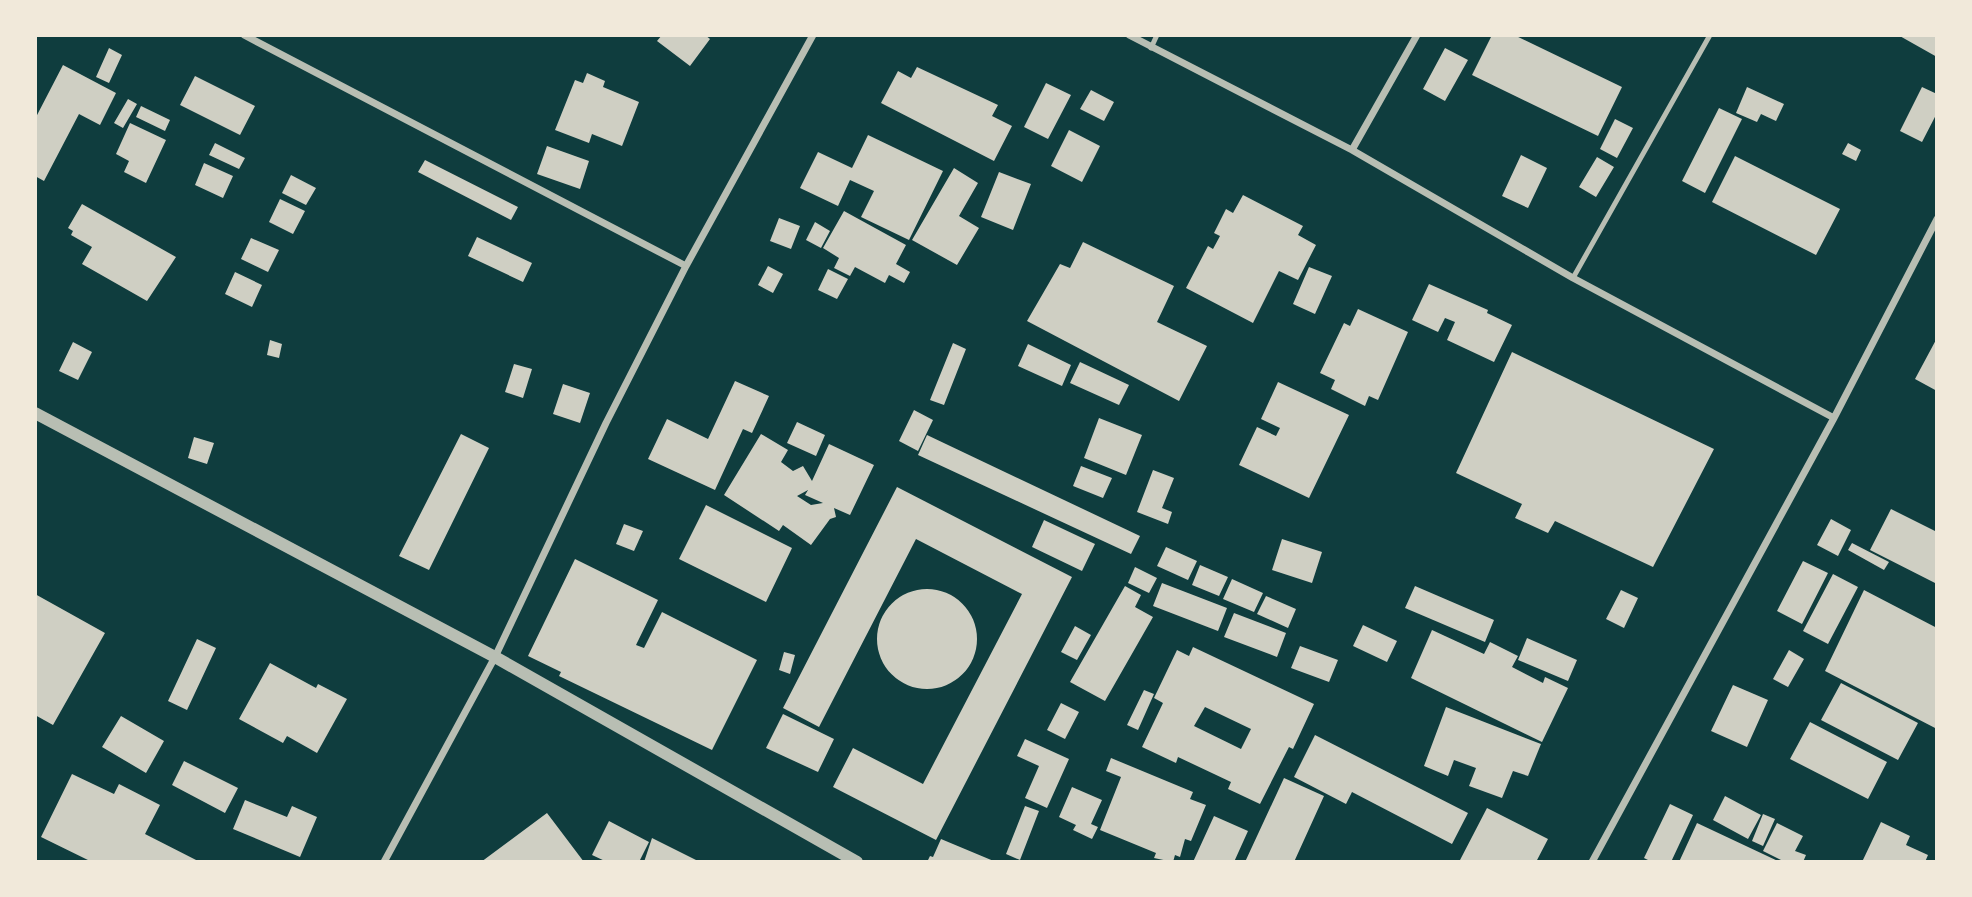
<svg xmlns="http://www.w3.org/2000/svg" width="1972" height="897" font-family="Literata,serif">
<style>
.building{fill:#cfcfc3;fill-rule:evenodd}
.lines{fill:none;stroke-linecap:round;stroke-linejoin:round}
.service{stroke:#b8beb3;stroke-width:5}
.minor{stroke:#b8beb3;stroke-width:7}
.tertiary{stroke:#b8beb3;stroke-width:12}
</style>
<rect width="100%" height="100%" fill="#0f3d3e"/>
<path class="building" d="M662 35H705L710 39 690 66 657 41Z
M1492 35H1514L1622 87 1598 136 1472 75Z
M1898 35H1937V57Z
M109 48 122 55 109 83 96 77Z
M1445 48 1468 60 1445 101 1423 89Z
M63 65 116 93 100 125 79 114 44 181 35 176V119Z
M917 67 998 105 992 116 1012 126 994 161 881 103 898 71 911 78Z
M587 73 605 81 603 87 639 102 622 146 592 134 589 143 555 130 575 80 583 83Z
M195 76 255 106 240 135 180 105Z
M1046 83 1071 95 1048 139 1024 127Z
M1747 87 1784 104 1776 121 1761 114 1757 122 1736 113Z
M1922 87 1937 94V113L1922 142 1900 131Z
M1091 90 1114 102 1104 121 1080 109Z
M128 99 137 104 123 128 114 123Z
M141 106 170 120 165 131 136 117Z
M1719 108 1742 119 1705 193 1682 181Z
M1615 119 1633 128 1617 158 1600 149Z
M130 123 166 140 146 183 124 172 129 161 116 154Z
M1069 130 1100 146 1082 182 1051 166Z
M868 135 943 171 909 240 861 217 874 191 850 180 838 206 800 188 818 152 852 168Z
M215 143 245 158 239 169 209 155Z
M1848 143 1861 150 1856 161 1842 154Z
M547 146 589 161 580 189 537 174Z
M1521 155 1547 168 1528 208 1502 196Z
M1735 156 1840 209 1816 255 1712 202Z
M1597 157 1614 167 1596 197 1579 187Z
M425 160 518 207 511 220 418 172Z
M204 163 233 176 223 198 195 185Z
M954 168 978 183 959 216 979 228 957 265 912 240Z
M999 172 1031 184 1013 230 981 217Z
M291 175 316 188 306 205 282 193Z
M1243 195 1303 226 1298 235 1316 245 1298 280 1279 271 1253 323 1186 288 1208 246 1213 249 1220 236 1214 233 1226 209 1233 213Z
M280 199 305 211 293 234 269 222Z
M82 204 176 257 147 301 82 264 92 247 71 235 73 231 68 228Z
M844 211 906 245 896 264 910 272 904 283 889 275 885 283 855 267 850 276 834 268 839 258 823 248Z
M779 218 800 226 791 249 770 241Z
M815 222 830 231 821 248 806 240Z
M477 237 532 263 523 282 468 256Z
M251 238 279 250 268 272 241 259Z
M1083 242 1174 286 1157 322 1207 346 1179 401 1027 321 1060 264 1070 268Z
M768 266 783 274 773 293 758 285Z
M1309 267 1332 276 1315 314 1293 304Z
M828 269 848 279 837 299 818 290Z
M235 272 262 285 252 307 225 294Z
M1429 284 1488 310 1487 313 1512 325 1494 362 1447 340 1455 322 1445 318 1438 332 1412 320Z
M1358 309 1408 332 1378 400 1369 396 1365 406 1331 389 1335 380 1320 373 1344 323 1350 326Z
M1937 338V391L1915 379Z
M270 340 282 344 279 358 267 355Z
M73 342 92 352 78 380 59 371Z
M953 343 966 349 944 405 930 400Z
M1028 344 1071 365 1062 386 1018 366Z
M1512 352 1714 449 1653 567 1555 521 1548 533 1515 518 1522 504 1456 473Z
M1080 362 1129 385 1119 405 1070 383Z
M514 364 532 369 523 398 505 392Z
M735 381 769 396 752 433 743 429 715 490 648 459 667 419 708 439Z
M1278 382 1349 415 1309 498 1239 465 1257 427 1276 436 1280 428 1261 419Z
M563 384 590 393 580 423 553 414Z
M914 410 933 420 918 451 899 441Z
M1099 418 1142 435 1126 475 1084 458Z
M797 422 825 435 816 456 787 443Z
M461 434 489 448 429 570 399 556Z
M761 434 788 450 781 462 793 471 803 466 812 481 829 444 874 465 850 515 834 508 836 517 830 519 811 545 783 525 779 531 724 495ZM808 490 805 495 823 503 811 505 797 496Z
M927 435 1140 536 1131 554 918 455Z
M194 437 214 443 207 464 188 458Z
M1081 466 1112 478 1103 498 1073 486Z
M1153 470 1174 478 1162 508 1172 512 1168 524 1137 512Z
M897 487 1072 577 936 840 833 787 853 748 923 784 1022 594 916 539 819 727 783 708Z
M706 505 792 548 766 602 679 559Z
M1891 509 1937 532V584L1870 550Z
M1831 519 1851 530 1838 556 1817 545Z
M1044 520 1095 544 1082 571 1032 547Z
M624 524 643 531 634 551 616 544Z
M1282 539 1322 552 1312 583 1272 570Z
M1852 543 1889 562 1884 570 1848 550Z
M1166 547 1197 561 1188 580 1157 566Z
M575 559 658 600 636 645 644 648 662 612 757 660 712 750 559 676 561 672 528 656Z
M1803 561 1828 573 1802 624 1777 611Z
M1200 565 1228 577 1219 596 1192 585Z
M1135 567 1157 578 1149 593 1128 583Z
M1833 574 1858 587 1828 644 1803 631Z
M1232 579 1263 593 1254 612 1223 599Z
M1162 583 1227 608 1218 631 1153 606Z
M1125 586 1141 595 1135 607 1153 617 1105 701 1070 682Z
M1415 586 1494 620 1485 642 1405 608Z
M877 639a50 50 0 1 1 100 0a50 50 0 1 1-100 0Z
M1621 590 1638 598 1624 628 1606 619Z
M1864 590 1937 628V729L1825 671Z
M35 594 105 633 53 725 35 715Z
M1266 596 1296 609 1288 628 1257 614Z
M1234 613 1286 633 1277 657 1224 637Z
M1363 625 1397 641 1387 662 1353 646Z
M1075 626 1091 635 1077 660 1061 652Z
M1432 630 1484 654 1490 642 1518 656 1512 667 1543 683 1545 677 1568 688 1542 742 1411 678Z
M1527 638 1577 660 1568 681 1518 660Z
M197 639 216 648 187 710 168 701Z
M1300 646 1338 660 1329 682 1291 668Z
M1193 647 1314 704 1293 749 1289 747 1260 804 1228 789 1231 782 1178 757 1176 763 1142 747 1163 703 1154 698 1177 650 1189 656ZM1205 707 1251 729 1241 749 1194 726Z
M1789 650 1804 659 1788 687 1773 679Z
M784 652 795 655 790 674 779 670Z
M270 663 316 688 318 684 347 699 317 753 287 736 283 743 239 719Z
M1841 683 1918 723 1898 760 1821 720Z
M1733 685 1768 700 1747 747 1711 731Z
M1144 690 1154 694 1138 730 1127 725Z
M1061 703 1079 712 1065 739 1047 730Z
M1446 707 1541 744 1528 776 1513 771 1502 798 1469 786 1476 768 1454 760 1448 776 1424 766Z
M783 714 834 739 818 772 766 748Z
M121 716 164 741 146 773 102 747Z
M1810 722 1887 762 1868 799 1790 759Z
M1315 735 1468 813 1452 844 1352 792 1346 804 1294 777Z
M1025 739 1069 759 1047 808 1025 798 1039 766 1017 756Z
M1111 758 1193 792 1190 799 1206 805 1191 841 1185 839 1180 857 1175 855 1173 862 1154 858 1156 853 1100 830 1121 777 1106 771Z
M184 761 238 788 225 813 172 785Z
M72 774 114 794 119 784 160 805 145 834 200 862H92L41 837Z
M1284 778 1324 796 1294 862H1245Z
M1072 787 1102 800 1091 824 1098 827 1092 839 1073 830 1076 825 1059 817Z
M1725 796 1761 815 1748 839 1713 820Z
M245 800 287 817 292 806 317 817 300 857 233 829Z
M1670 804 1693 815 1671 862H1652L1644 858Z
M1025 806 1039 811 1020 860 1006 854Z
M1487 808 1548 839 1536 862H1459Z
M547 813 584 862H481Z
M1763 814 1775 819 1763 846 1752 841Z
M1214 816 1248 831 1234 862H1193Z
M609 821 649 842 639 862H607L592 855Z
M1881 822 1910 836 1906 845 1928 855 1925 862H1862Z
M1697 823 1780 862H1679Z
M1777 823 1803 836 1795 851 1806 855 1803 862H1785L1763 851Z
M652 838 700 862H644Z
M941 839 996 862H927L930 856 933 857Z"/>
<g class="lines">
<path class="service" d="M1151 48 1157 35
M1573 278 1710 35"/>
<path class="minor" d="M244 35 686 266
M1129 35 1352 150 1573 278 1834 418
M1352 150 1417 35
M384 862 495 657 606 423 686 266 813 35
M1592 862 1834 418 1937 219"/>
<path class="tertiary" d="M35 413 495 657 857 862"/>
</g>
<rect width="1972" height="897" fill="none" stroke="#f1e9da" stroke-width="74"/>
</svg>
